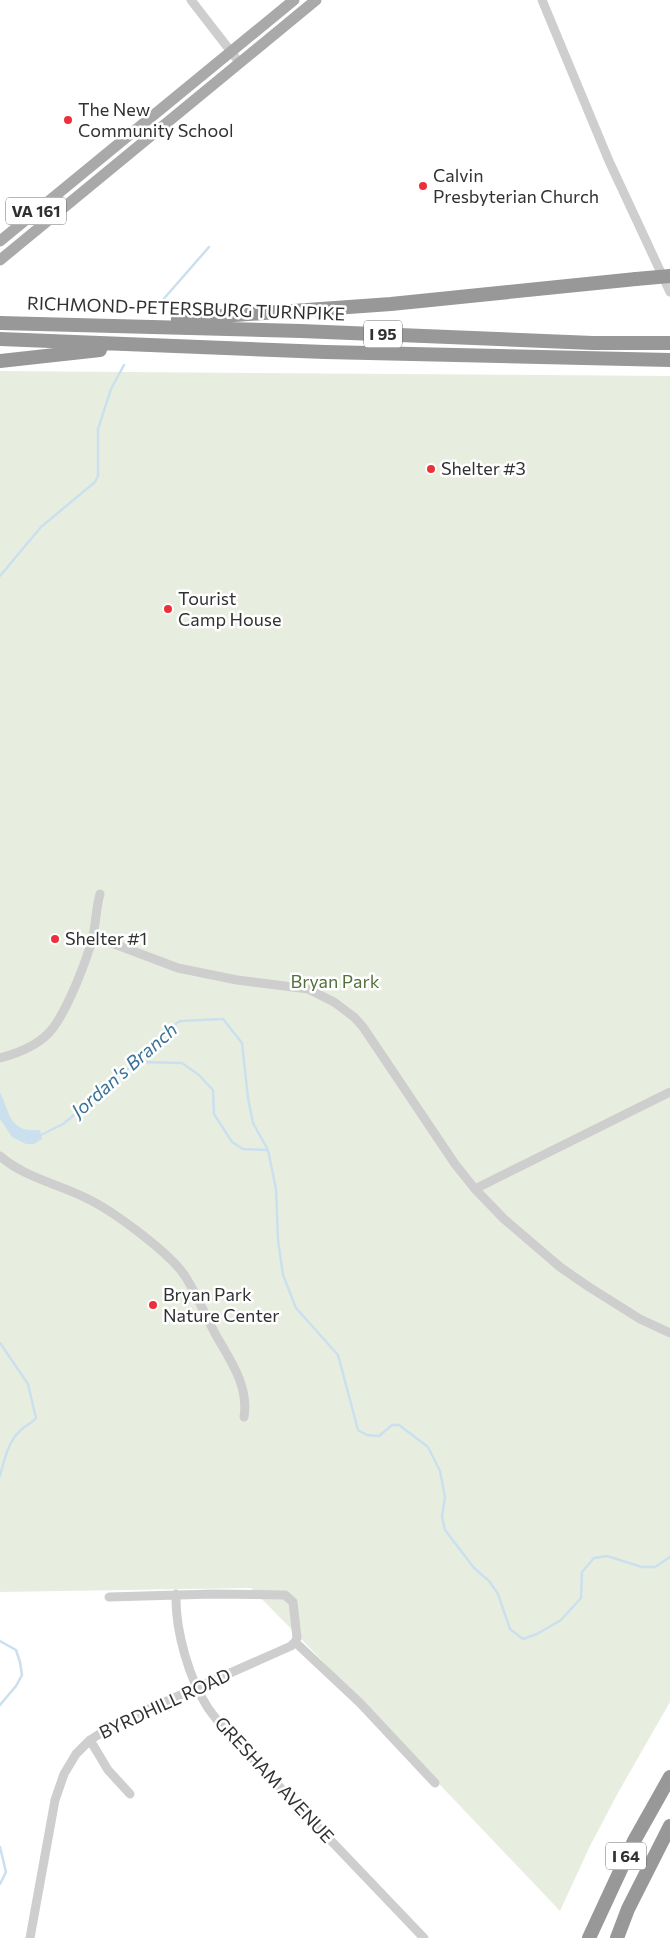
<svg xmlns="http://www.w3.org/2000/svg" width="670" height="1938" font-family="Commissioner,sans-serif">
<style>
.green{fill:#e7eedf}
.water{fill:#cbe0ee}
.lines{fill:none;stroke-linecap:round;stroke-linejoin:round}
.stream{stroke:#cbe0ee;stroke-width:2.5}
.minor{stroke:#cecece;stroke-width:9}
.major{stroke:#a9a9a9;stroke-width:11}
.highway{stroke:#989898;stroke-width:14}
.highway-bridge{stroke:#989898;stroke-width:14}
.poi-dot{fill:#ed2f39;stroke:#fff;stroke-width:2}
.labels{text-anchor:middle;stroke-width:5;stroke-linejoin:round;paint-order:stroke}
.shield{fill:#fff;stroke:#6f6f6f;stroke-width:1}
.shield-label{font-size:16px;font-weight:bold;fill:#313131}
.poi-label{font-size:18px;fill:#313131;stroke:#fff;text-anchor:start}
.street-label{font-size:18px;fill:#313131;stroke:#fff}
.park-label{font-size:18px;fill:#53703c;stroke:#fff}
.water-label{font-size:19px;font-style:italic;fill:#3a7298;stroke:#fff}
</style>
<rect width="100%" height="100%" fill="#fff"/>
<path class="green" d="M0 371 670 376V1702L619 1791 590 1846 560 1911 305 1643 251 1588 0 1592Z"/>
<path class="water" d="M0 1092C10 1113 9 1133 40 1130L42 1139 34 1144H26L12 1137 0 1119Z"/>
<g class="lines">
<path class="stream" d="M161 302 209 247
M0 576 41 527 95 482 98 476V429L111 389 124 365
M138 1062 182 1063 199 1075 213 1090 214 1114 232 1142 243 1149 268 1150
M41 1135 63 1124 85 1106 106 1084 138 1062 168 1029 180 1021 223 1019 242 1043 248 1098 253 1123 268 1150 276 1189 278 1240 283 1275 296 1308 338 1355 358 1430 367 1435 379 1436 392 1425H399L428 1447 440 1471 445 1497 442 1517 445 1530 474 1568 489 1581 498 1594 510 1629 523 1639 537 1634 561 1620 581 1598 582 1572 594 1558 607 1556 642 1567H655L670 1557
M0 1343 28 1384 36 1418C31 1424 26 1425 21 1430 8 1441 4 1461 0 1476
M0 1641 16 1650 20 1662 22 1675 16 1686 0 1705
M0 1847 6 1872 0 1884"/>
<path class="minor" d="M191 0 239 62
M542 0 609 161 670 292
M93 936 178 968 237 980 308 989 334 1002 354 1017 363 1027 455 1164 475 1189 504 1219 560 1267 589 1287 640 1319 670 1333
M0 1058C19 1053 41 1044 53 1028 68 1008 87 960 93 936 96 922 96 908 100 894
M0 1156C25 1178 59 1184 88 1199 113 1211 170 1253 185 1276 197 1295 206 1317 217 1337 231 1361 249 1387 244 1417
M475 1189 670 1092
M176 1594C175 1630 189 1679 208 1708 215 1718 223 1727 230 1735L424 1938
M109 1597 213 1594 285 1595 293 1602 297 1638 295 1642
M295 1642 360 1703 435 1783
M90 1740 108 1770 130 1794
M30 1938 55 1800 64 1774 76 1754 90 1740 117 1723 273 1654 291 1646 295 1642"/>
<path class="major" d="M0 241 294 0
M0 260 316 0"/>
<path class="highway" d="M178 319 391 304 636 279
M0 323 301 331 593 343H670
M0 339 325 352 670 360
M0 361 100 350
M589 1938 634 1841 670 1777
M617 1938 628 1909 670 1826"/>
<path class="highway-bridge" d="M636 279 670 276"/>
</g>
<g class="poi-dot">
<circle cx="68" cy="120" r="5"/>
<circle cx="423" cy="186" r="5"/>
<circle cx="431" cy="469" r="5"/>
<circle cx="168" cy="609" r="5"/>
<circle cx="55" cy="939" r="5"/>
<circle cx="153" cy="1305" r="5"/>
</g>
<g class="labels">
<g class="shield">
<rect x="6" y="197.5" width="60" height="27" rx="4"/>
<rect x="364" y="320.5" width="38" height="27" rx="4"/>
<rect x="606" y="1842.5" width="40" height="27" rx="4"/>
</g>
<g class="shield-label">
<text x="36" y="217">VA 161</text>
<text x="383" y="340">I 95</text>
<text x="626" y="1862">I 64</text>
</g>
<g class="poi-label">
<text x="78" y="116">The New<tspan x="78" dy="21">Community School</tspan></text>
<text x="433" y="182">Calvin<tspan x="433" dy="21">Presbyterian Church</tspan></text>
<text x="441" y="475">Shelter #3</text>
<text x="178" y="605">Tourist<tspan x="178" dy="21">Camp House</tspan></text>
<text x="65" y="945">Shelter #1</text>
<text x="163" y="1301">Bryan Park<tspan x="163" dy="21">Nature Center</tspan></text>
</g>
<g class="street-label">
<text transform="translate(186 309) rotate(2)" y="6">RICHMOND-PETERSBURG TURNPIKE</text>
<text transform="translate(165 1704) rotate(-25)" y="6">BYRDHILL ROAD</text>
<text transform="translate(274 1780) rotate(47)" y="6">GRESHAM AVENUE</text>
</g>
<g class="park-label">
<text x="335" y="988">Bryan Park</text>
</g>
<g class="water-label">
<text transform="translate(124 1070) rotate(-41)" y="7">Jordan's Branch</text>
</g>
</g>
</svg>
